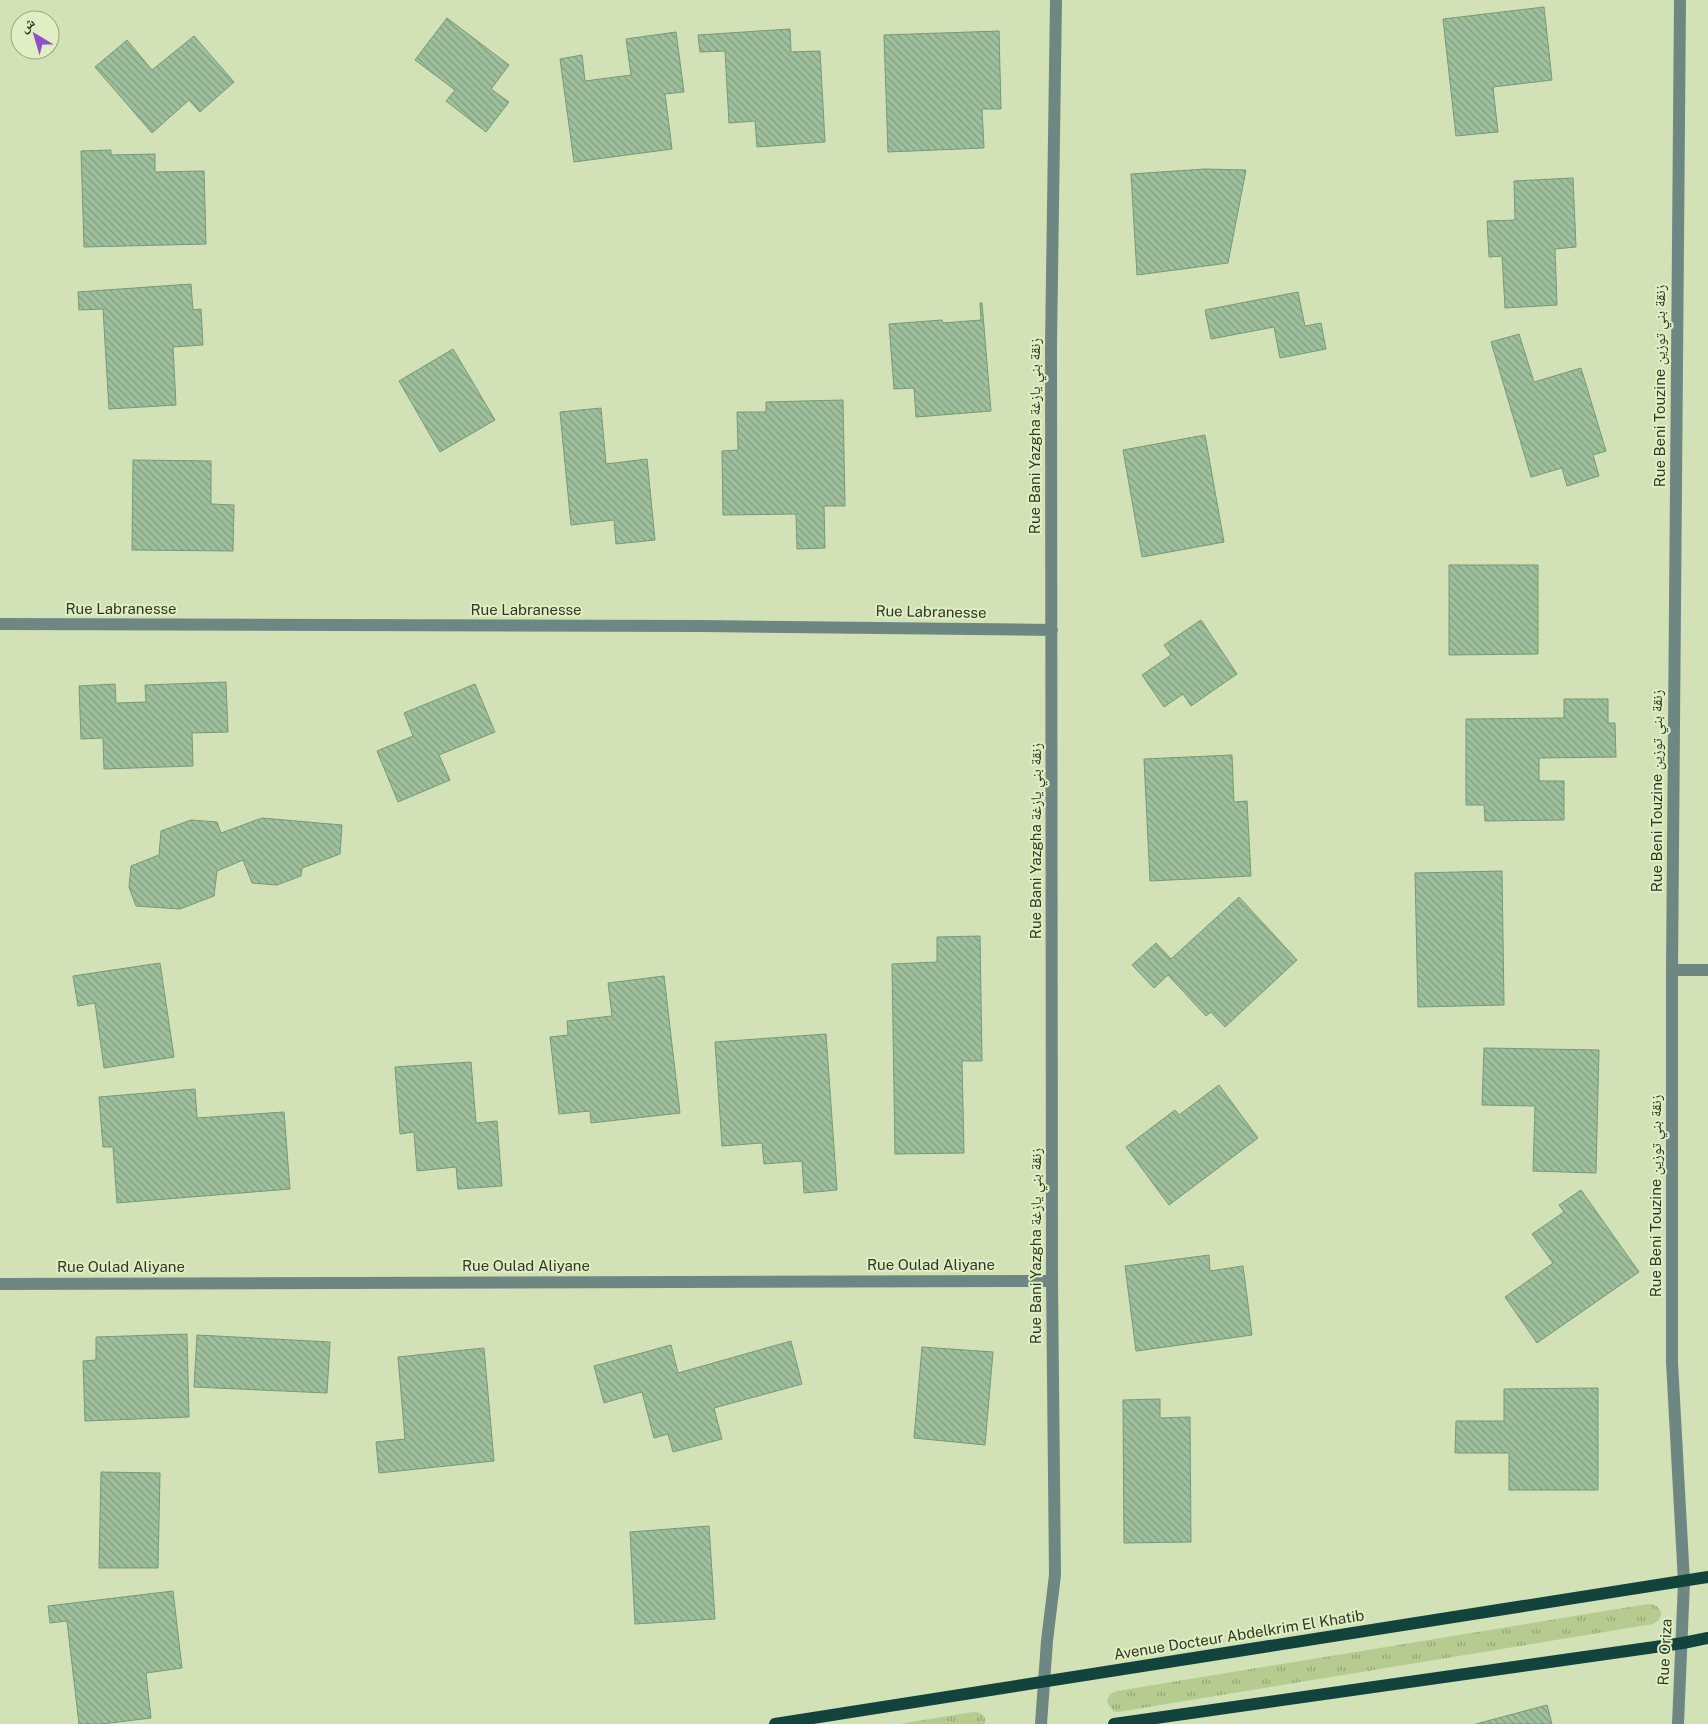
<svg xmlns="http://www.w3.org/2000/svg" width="1708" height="1724" font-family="'Public Sans','Noto Naskh Arabic',sans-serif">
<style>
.grass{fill:url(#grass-tufts)}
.building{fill:url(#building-back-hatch);stroke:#789977}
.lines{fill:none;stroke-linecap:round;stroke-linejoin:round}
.minor{stroke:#6f8783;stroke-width:12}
.major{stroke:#12433d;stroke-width:12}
.labels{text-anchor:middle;stroke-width:4;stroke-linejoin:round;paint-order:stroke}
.street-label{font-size:15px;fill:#303725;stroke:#dfefc3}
</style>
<defs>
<pattern id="grass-tufts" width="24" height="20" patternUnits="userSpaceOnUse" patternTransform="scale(1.25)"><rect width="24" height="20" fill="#b6cb90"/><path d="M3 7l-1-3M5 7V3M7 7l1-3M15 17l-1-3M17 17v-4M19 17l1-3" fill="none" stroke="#94a675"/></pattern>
<pattern id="building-back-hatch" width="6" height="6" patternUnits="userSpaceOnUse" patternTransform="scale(1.25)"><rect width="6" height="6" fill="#9ec09d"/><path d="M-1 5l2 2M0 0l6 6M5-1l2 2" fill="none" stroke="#819d80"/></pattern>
</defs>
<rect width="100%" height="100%" fill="#d2e2b6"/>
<path class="grass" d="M1648 1604C1662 1604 1666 1618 1653 1624L1118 1712 1113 1711 1107 1702C1108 1696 1110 1693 1117 1691Z
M973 1712C981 1712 987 1716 985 1724H899Z"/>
<path class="building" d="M1544 7 1552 80 1493 87 1498 132 1456 136 1443 19Z
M447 18 509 65 491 89 509 102 486 132 446 101 455 90 415 60Z
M790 29 791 52 820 51 825 142 757 147 755 121 729 123 725 51 700 52 698 35Z
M999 31 1001 109H982L984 148 888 152 884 35Z
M676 32 684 92 665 94 672 149 574 162 560 59 582 55 585 81 631 75 626 39Z
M194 36 234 82 200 112 189 100 152 133 95 67 127 40 152 70Z
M111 150V155L155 154V172L204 171 206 244 84 247 81 151Z
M1205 169 1246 170 1228 263 1137 275 1131 174Z
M1573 178 1576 247 1555 249 1557 305 1505 308 1502 256 1489 257 1487 221 1515 220 1514 181Z
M191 284 193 310 201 309 203 345 173 347 176 405 109 409 103 309 79 310 78 292Z
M1298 292 1305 326 1321 323 1326 349 1280 358 1274 327 1211 339 1205 310Z
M980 303H982L991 411 916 417 914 388 894 389 889 324 942 320 943 323 981 320Z
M1519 334 1534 382 1581 368 1606 451 1593 455 1599 476 1567 486 1562 468 1531 477 1491 342Z
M453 349 495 420 440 452 399 381Z
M843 400 845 506H824L825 548 797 549 796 514 723 515 722 451 738 450 737 412H766V402Z
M601 408 606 464 647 459 655 540 616 544 614 520 571 525 560 412Z
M1205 435 1224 542 1142 557 1123 450Z
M133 460 211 461V504L234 505 233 551 132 550Z
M1449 565H1538V654L1449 655Z
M1201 620 1237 674 1191 706 1183 694 1164 707 1142 675 1171 655 1164 645Z
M226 682 228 732 192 733 193 766 104 769 103 738 81 739 79 686 115 684 116 703 146 702 145 685Z
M475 684 495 732 439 755 450 780 398 802 377 751 413 736 404 713Z
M1564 699H1608V723H1615L1616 757 1539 758V781H1564V820L1485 821 1484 805H1466V719L1564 718Z
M1232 755 1234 802 1247 801 1251 876 1150 881 1144 759Z
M262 818 342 825 340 854 302 868 301 876 277 885 252 883 243 860 217 871 214 896 180 909 136 906 129 887 131 866 159 855 161 831 191 820 217 822 221 833Z
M1502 871 1504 1005 1418 1007 1415 873Z
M1239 897 1297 960 1225 1027 1211 1012 1206 1016 1168 975 1154 988 1132 965 1156 943 1171 959Z
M980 936 982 1061H962L964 1153 895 1154 892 964 937 962V937Z
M160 963 174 1057 104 1068 95 1003 78 1006 73 976Z
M664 976 680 1113 591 1123 590 1111 559 1114 550 1037 568 1035 567 1021 612 1016 608 983Z
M826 1034 837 1190 804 1193 802 1161 764 1164 762 1143 722 1146 715 1042Z
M1484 1048 1599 1050 1596 1173 1533 1171 1535 1106 1482 1105Z
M471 1062 476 1123 497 1121 502 1186 458 1189 456 1167 417 1171 414 1132 400 1134 395 1067Z
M1219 1085 1258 1138 1169 1205 1126 1147 1175 1110 1179 1115Z
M195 1089 197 1118 284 1112 290 1189 117 1203 113 1147H103L99 1097Z
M1581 1190 1639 1272 1537 1343 1505 1297 1553 1263 1532 1234 1564 1212 1559 1205Z
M1209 1255 1210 1271 1243 1266 1252 1335 1136 1351 1125 1266Z
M187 1334 189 1417 85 1421 83 1361 96 1360V1337Z
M197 1335 330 1342 327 1393 194 1387Z
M791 1341 802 1384 714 1408 722 1439 673 1452 668 1434 654 1438 642 1392 604 1403 594 1366 671 1345 678 1373Z
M922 1347 993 1352 985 1445 914 1438Z
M484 1348 494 1461 379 1473 376 1442 405 1439 398 1357Z
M1598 1388V1490H1509V1453H1455L1456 1421H1504V1389Z
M1160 1399V1418L1190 1417 1191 1542 1124 1543 1123 1400Z
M101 1472 160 1473 158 1568H99Z
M709 1526 715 1619 635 1624 630 1532Z
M173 1591 182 1668 146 1673 151 1718 102 1724H79L67 1621 50 1623 48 1606Z
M1547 1705 1552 1724H1476Z"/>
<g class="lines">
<path class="minor" d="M0 624 703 626 1052 630
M1672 970H1708
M0 1284 1052 1281
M1041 1724 1047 1641 1055 1575 1052 1281 1051 345 1056 0
M1678 1724 1684 1582 1672 1362V970L1680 0"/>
<path class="major" d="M775 1724 1708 1577
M1114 1724 1683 1643 1708 1638"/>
</g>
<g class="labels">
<g class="street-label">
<text transform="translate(1660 386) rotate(-90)" y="5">Rue Beni Touzine زنقة بني توزين</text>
<text transform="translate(1035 436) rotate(-90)" y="5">Rue Bani Yazgha زنقة بني يازغة</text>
<text x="121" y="614">Rue Labranesse</text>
<text x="526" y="615">Rue Labranesse</text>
<text transform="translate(931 612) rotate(1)" y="5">Rue Labranesse</text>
<text transform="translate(1657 791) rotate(-90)" y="5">Rue Beni Touzine زنقة بني توزين</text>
<text transform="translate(1036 841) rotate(-90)" y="5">Rue Bani Yazgha زنقة بني يازغة</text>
<text transform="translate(1656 1196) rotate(-90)" y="5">Rue Beni Touzine زنقة بني توزين</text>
<text transform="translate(1036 1246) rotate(-90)" y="5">Rue Bani Yazgha زنقة بني يازغة</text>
<text x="931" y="1270">Rue Oulad Aliyane</text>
<text x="526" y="1271">Rue Oulad Aliyane</text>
<text x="121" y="1272">Rue Oulad Aliyane</text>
<text transform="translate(1239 1635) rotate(-9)" y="5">Avenue Docteur Abdelkrim El Khatib</text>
<text transform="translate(1665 1652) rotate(-87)" y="5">Rue Oriza</text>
</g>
</g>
<g transform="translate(35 35) rotate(322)"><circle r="24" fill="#dfefc3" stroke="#99a584"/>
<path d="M0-4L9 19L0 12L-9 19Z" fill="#8d52c9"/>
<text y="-8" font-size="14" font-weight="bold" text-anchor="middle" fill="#303725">ش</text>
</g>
</svg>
